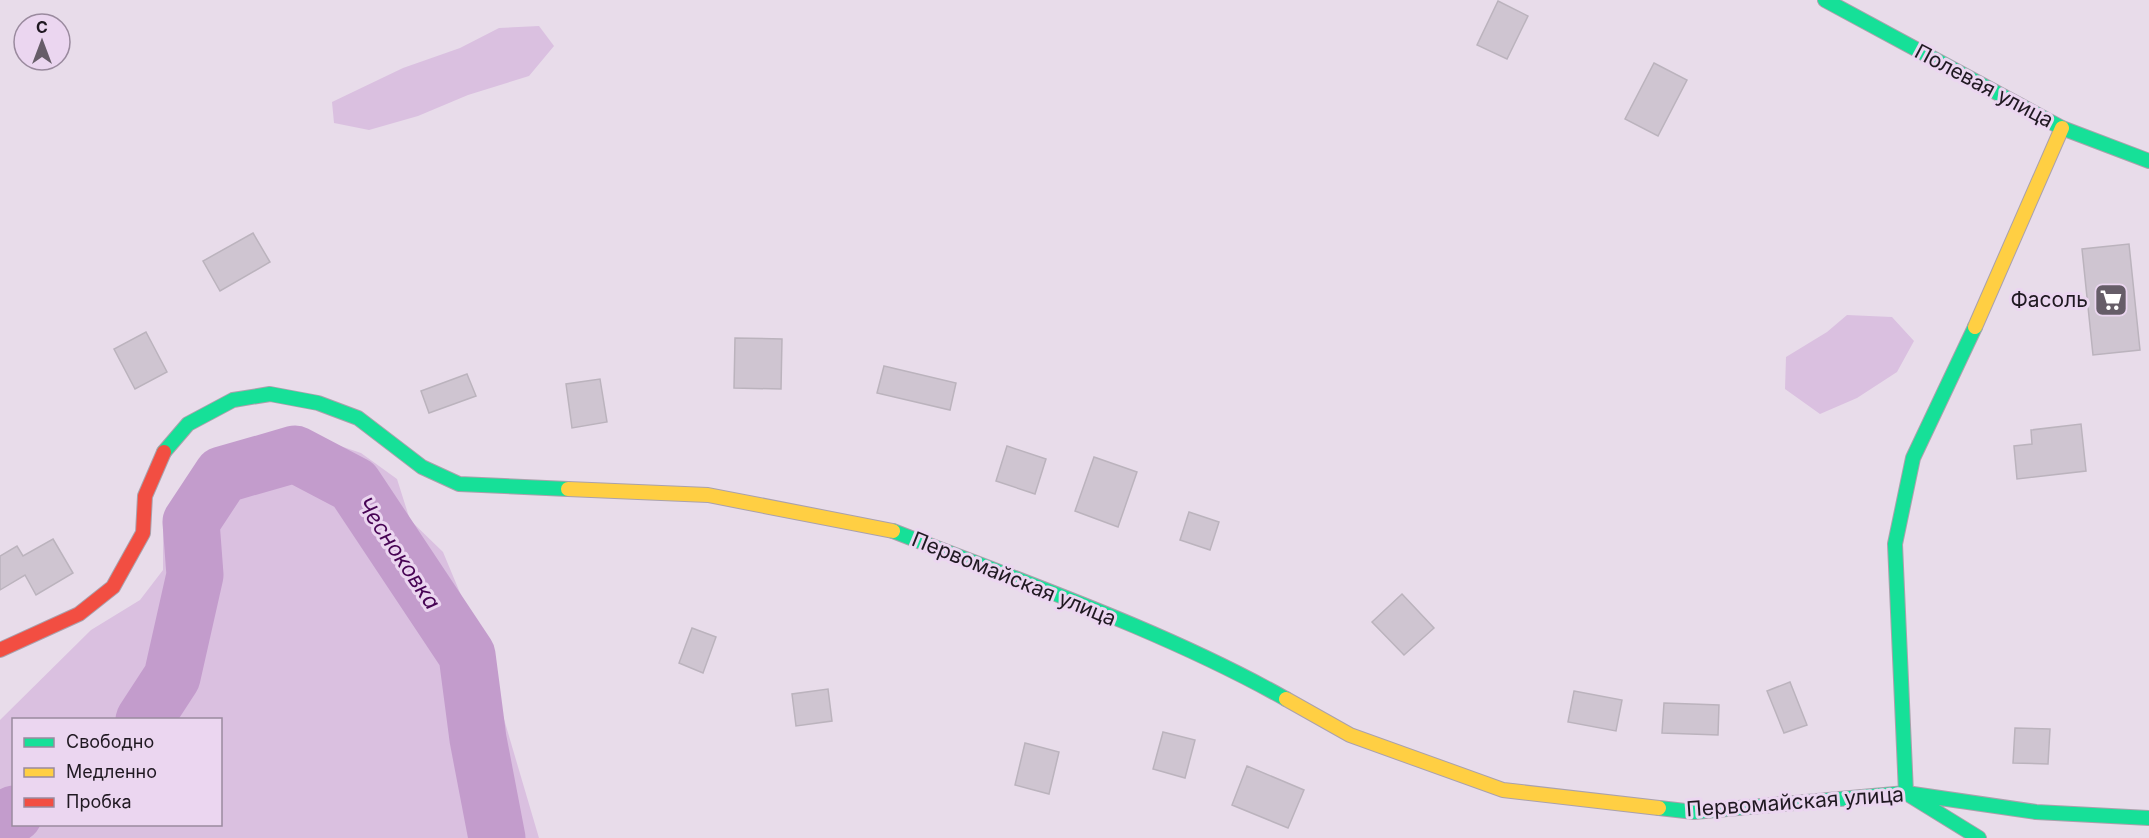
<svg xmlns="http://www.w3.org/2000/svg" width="2149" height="838" font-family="Inter,sans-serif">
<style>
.green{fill:#dac0e0;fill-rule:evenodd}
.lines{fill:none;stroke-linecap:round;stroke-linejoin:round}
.river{stroke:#c39ccc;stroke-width:57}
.building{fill:#cfc5d1;stroke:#bbb3bd;stroke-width:1.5}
.fast-casing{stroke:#aaa1ac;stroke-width:16}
.slow-casing{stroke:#aaa1ac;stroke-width:16}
.jam-casing{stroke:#aaa1ac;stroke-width:16}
.fast{stroke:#16e098;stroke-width:14}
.slow{stroke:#ffcf43;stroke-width:14}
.jam{stroke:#f24e42;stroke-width:14}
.labels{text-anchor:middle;stroke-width:6;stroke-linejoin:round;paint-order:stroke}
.street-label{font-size:21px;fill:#201922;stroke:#ebd6f0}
.poi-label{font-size:21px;fill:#201922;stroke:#ebd6f0;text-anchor:end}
.water-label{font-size:22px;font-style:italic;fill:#470454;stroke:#ebd6f0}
</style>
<rect width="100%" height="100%" fill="#e8dcea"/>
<path class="green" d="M539 26 554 46 529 76 468 95 418 116 369 130 334 123 332 102 403 68 460 48 499 28Z
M1847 315 1892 317 1914 341 1897 372 1857 398 1820 414 1785 389 1786 357 1827 332Z
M299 432 361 453 397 479 410 520 443 552 483 648 539 838H0V720L91 630 140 600 163 570V518L197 474 244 441ZM14 720H220V824H14Z"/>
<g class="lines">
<path class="river" d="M144 720 172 677 195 575 191 522 222 475 295 454 354 485 467 655 478 739 497 838
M0 822 14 814"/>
</g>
<path class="building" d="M1498 1 1528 16 1507 59 1477 45Z
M1654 63 1687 80 1658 136 1625 119Z
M253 233 270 262 220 291 203 261Z
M2129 244 2140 350 2093 355 2082 249Z
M146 332 167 372 135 389 114 349Z
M735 338 782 339 781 389 734 388Z
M884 366 956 383 950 410 877 393Z
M467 374 476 396 429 413 421 391Z
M600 379 607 422 572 428 566 384Z
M2081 424 2086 471 2017 479 2014 446 2032 444 2031 430Z
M1007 446 1046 459 1035 494 996 481Z
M1094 457 1137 472 1118 527 1075 511Z
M1189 512 1219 522 1210 550 1180 540Z
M53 539 73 573 36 595 25 575 0 590V556L17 546 23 556Z
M1402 594 1434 628 1404 655 1372 622Z
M692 628 716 637 703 673 679 663Z
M1790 682 1807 725 1784 733 1767 691Z
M828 689 832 721 796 726 792 694Z
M1574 691 1622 700 1616 731 1568 722Z
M1664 703 1719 705 1718 735 1662 733Z
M2015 728 2050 729 2048 764 2013 763Z
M1163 732 1195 740 1185 778 1153 769Z
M1025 743 1059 752 1049 794 1015 785Z
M1247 766 1304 790 1288 828 1232 805Z"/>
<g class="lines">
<defs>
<path id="fast" d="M1825 0 2062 128 2149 161
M1975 327 1913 458 1895 544 1906 793 1979 838
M164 452 188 424 233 400 270 394 318 403 358 418 422 467 459 484 568 489
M893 531C1025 583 1163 630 1286 699
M1659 808 1694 812 1906 793 2036 812 2149 818"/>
<path id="slow" d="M1975 327 2062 128
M568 489 708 495 893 531
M1286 699 1350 735 1503 790 1659 808"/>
<path id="jam" d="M0 650 79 614 113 587 143 533 145 496 164 452"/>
</defs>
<use href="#fast" class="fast-casing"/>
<use href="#slow" class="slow-casing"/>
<use href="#jam" class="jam-casing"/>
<use href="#fast" class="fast"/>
<use href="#slow" class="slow"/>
<use href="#jam" class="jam"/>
</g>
<defs>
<symbol id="supermarket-square" viewBox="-11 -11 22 22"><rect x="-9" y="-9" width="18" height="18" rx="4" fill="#665d68" stroke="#ebd6f0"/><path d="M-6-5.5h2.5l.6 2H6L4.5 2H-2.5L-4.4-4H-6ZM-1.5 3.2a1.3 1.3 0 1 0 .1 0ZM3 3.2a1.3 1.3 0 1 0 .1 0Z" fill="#fff"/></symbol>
</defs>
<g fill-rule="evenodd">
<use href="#supermarket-square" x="2092" y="281" width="38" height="38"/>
</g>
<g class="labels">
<g class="street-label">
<text transform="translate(1984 86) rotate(28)" y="7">Полевая улица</text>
<text transform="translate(1014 579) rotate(22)" y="7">Первомайская улица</text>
<text transform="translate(1795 802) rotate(-4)" y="7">Первомайская улица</text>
</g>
<g class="poi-label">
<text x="2088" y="307">Фасоль</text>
</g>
<g class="water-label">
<text transform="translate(399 553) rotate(56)" y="8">Чесноковка</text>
</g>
</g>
<rect x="12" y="718" width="210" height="108" fill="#ebd6f0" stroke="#9a8a9e" stroke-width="1.5"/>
<rect x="24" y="738" width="30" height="9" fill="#16e098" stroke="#9a8a9e" stroke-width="1.5"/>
<text x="66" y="748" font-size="18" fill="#201922">Свободно</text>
<rect x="24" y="768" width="30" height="9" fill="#ffcf43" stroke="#9a8a9e" stroke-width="1.5"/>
<text x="66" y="778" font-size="18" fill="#201922">Медленно</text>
<rect x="24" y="798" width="30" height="9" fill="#f24e42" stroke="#9a8a9e" stroke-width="1.5"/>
<text x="66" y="808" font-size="18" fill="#201922">Пробка</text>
<g transform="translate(42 42)"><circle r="28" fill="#ebd6f0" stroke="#9a8a9e" stroke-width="1.5"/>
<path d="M0-4.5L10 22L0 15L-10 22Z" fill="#665d68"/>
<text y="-9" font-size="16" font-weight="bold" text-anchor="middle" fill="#201922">С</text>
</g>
</svg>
